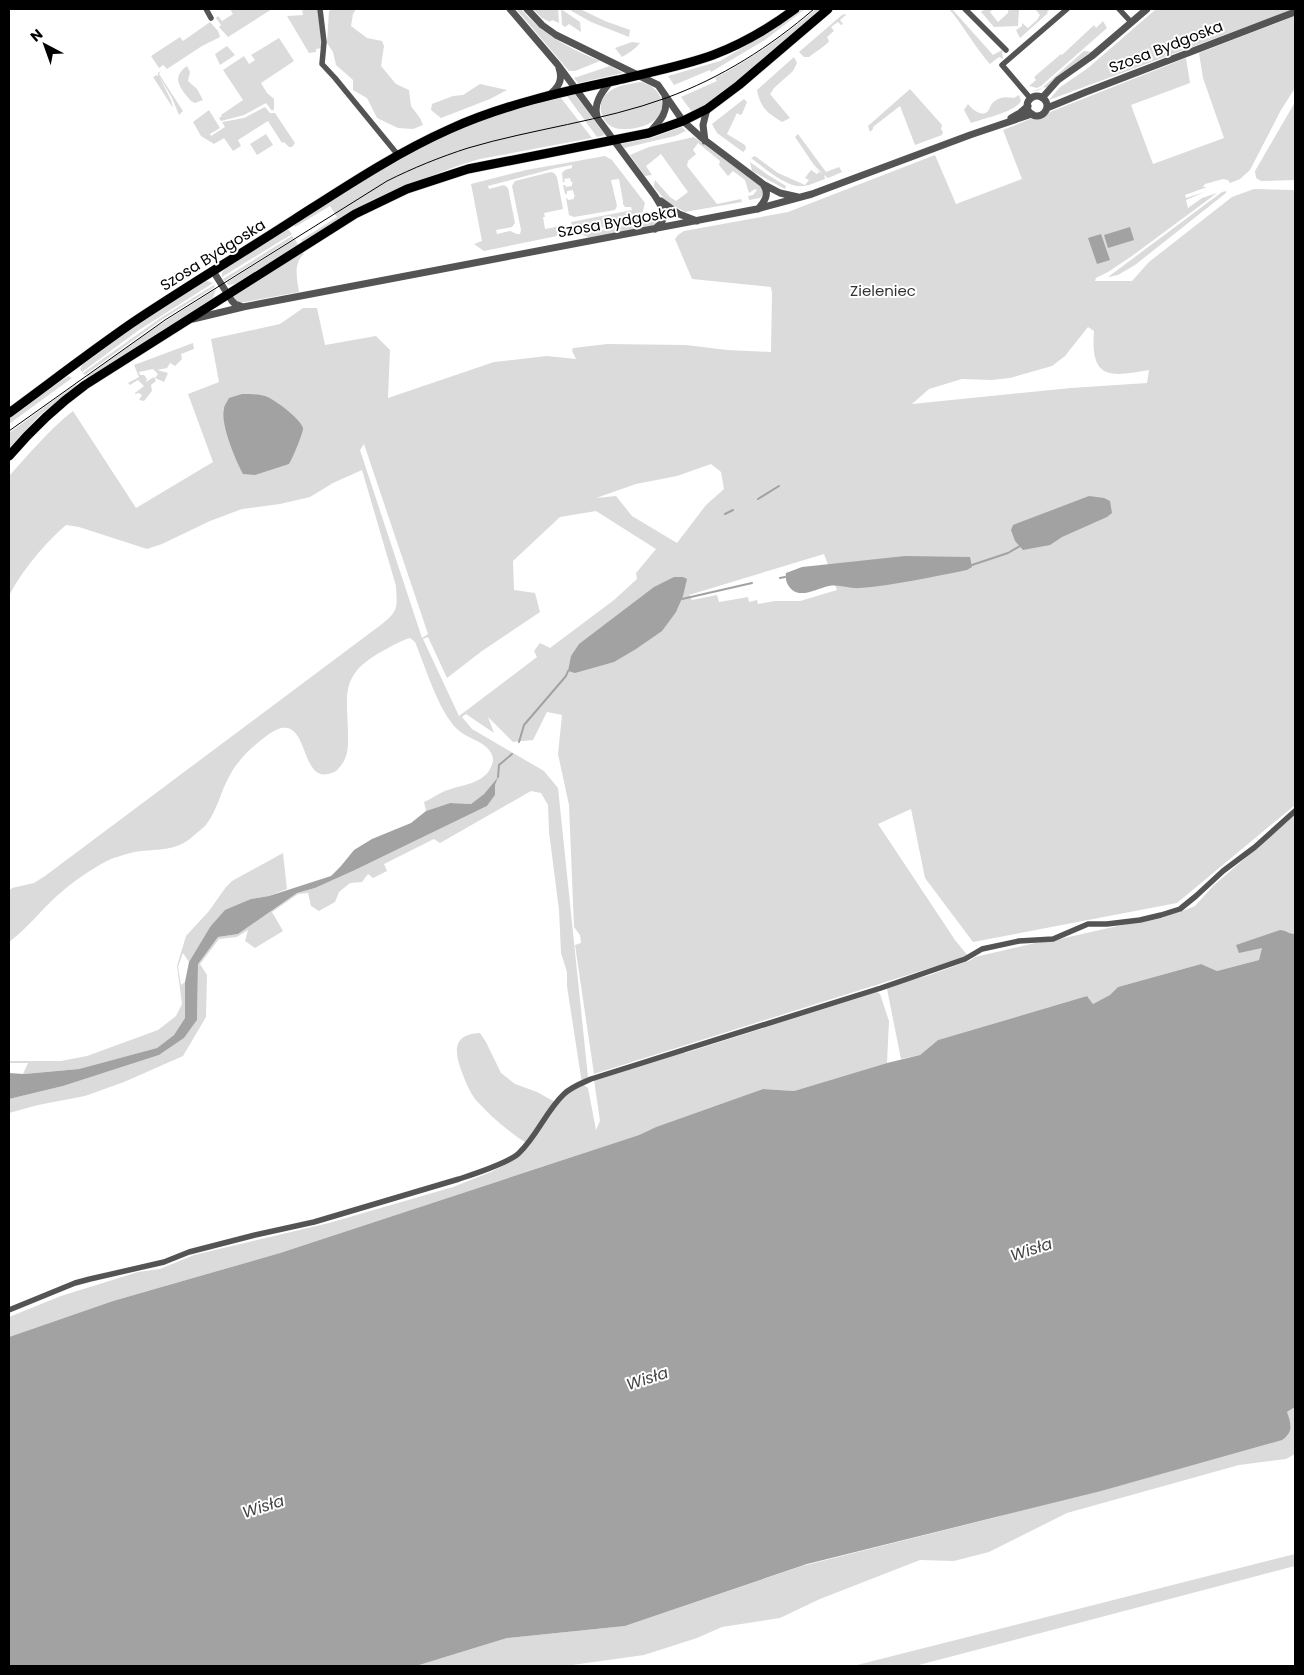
<svg xmlns="http://www.w3.org/2000/svg" width="1304" height="1675" font-family="Poppins,sans-serif">
<style>
.green{fill:#dbdbdb;fill-rule:evenodd}
.water{fill:#a2a2a2}
.lines{fill:none;stroke-linecap:round;stroke-linejoin:round}
.stream{stroke:#a2a2a2;stroke-width:2}
.primary-casing{stroke:#dbdbdb;stroke-width:10}
.minor{stroke:#545454;stroke-width:5.5}
.tertiary{stroke:#545454;stroke-width:7}
.primary{stroke:#000;stroke-width:9}
.tram{stroke:#000;stroke-width:1}
.labels{text-anchor:middle;stroke-width:4;stroke-linejoin:round;paint-order:stroke}
.street-label{font-size:15px;fill:#000;stroke:#fff}
.park-label{font-size:15px;fill:#323232;stroke:#fff}
.water-label{font-size:16px;font-style:italic;fill:#434343;stroke:#fff}
</style>
<rect width="100%" height="100%" fill="#fff"/>
<path class="green" d="M230 9H272L228 37 219 27 221 25 216 18 218 16 222 21 233 14Z
M302 9H318L322 44V48L316 49V52L309 53 287 16 303 15Z
M333 9H356L353 14 351 26 367 38 382 41 384 46 381 66 396 84 409 90 411 106 420 118 423 125 413 129 398 128 377 118 367 98 353 90V80L336 65 333 52 327 43 329 11Z
M516 9H521C542 34 570 49 600 61L575 71H569Z
M533 9H558L559 23 552 20 550 22 542 18Z
M561 9 580 22 581 32 569 24 565 27 562 25Z
M568 9H580L605 21 630 30 629 37 591 22Z
M802 9H805L765 40 711 72 710 70 674 85 668 76 720 61 771 31Z
M816 9H822C781 45 741 86 692 112L681 97 717 81 715 78C752 59 784 36 816 9Z
M949 9H952L993 55 1002 50 1003 59 999 57 990 64C974 46 964 26 949 9Z
M985 9H993L990 12 998 22 1008 13V11L1010 9 1019 10 1018 26 994 27 981 12Z
M1035 9H1050L1047 12 1048 13 1020 38 1016 30 1022 26V23L1028 28 1038 19V18L1040 15Z
M1156 9H1294L1049 100 1059 88 1088 68Z
M845 14 846 15 840 20 843 24 841 25 838 22 831 27 834 31 827 37 829 41C827 45 815 52 809 57H804L799 52 842 15Z
M1295 16V88L1281 110 1250 170 1240 179 1230 183 1228 180 1223 179 1205 184 1203 187H1207L1185 195 1186 198 1205 192 1186 200 1188 208 1202 198 1217 193 1132 256 1108 272 1096 278 1095 281H1132L1149 262 1232 197 1254 189 1295 190V805L1177 903 973 942 925 878 911 809 878 824 955 940 968 956 594 1074 575 945 581 943 580 935 574 927 569 805 558 754 562 715 547 712 533 740 513 742 488 717 494 733 466 714 462 717 472 729 544 771 558 788 588 1077 582 1084 588 1088 596 1130 600 1121 594 1080 684 1051 685 1053 877 992 880 994 889 1021 887 1063 794 1091 763 1089 656 1127 639 1135 280 1253 113 1301 9 1337V1317L61 1296 138 1272 160 1269 194 1255 329 1223 453 1187 491 1172 514 1160 528 1144C509 1132 490 1116 475 1099 470 1092 466 1083 463 1075 455 1055 450 1034 480 1033L486 1042 501 1073 515 1084 537 1092 555 1102 582 1084 567 986V972L561 953 559 910 549 832 548 805 541 793 531 791 440 843 434 839 384 864 387 871 373 878 368 874 362 882 350 883 339 892 335 902 319 911 311 906 308 893 298 894 272 912 283 931 255 948 245 941 248 930 237 937 219 939 200 964 207 975 206 1017 183 1056 124 1082 85 1096 38 1105 9 1113V1099L63 1086 159 1055 184 1038 197 1020 198 963 218 937 238 934 297 893 315 888 355 870 487 806 495 795V785L497 778 484 794 471 804 450 803 426 811 424 802C431 799 438 794 445 791 460 785 484 784 491 767 494 761 494 756 489 750 481 740 466 738 457 729 438 710 426 668 415 642L410 638C399 641 389 648 379 653 336 678 349 700 348 742 348 752 346 761 338 769 336 772 332 773 328 774 298 781 310 706 269 734 254 745 239 758 230 775 221 790 217 812 205 826 201 830 195 834 191 838 175 851 159 849 141 851 131 852 120 856 111 859 92 868 74 881 58 895 41 910 27 929 9 942V891L12 888 34 883 45 876 382 624C399 610 397 608 396 586L362 470 333 483 310 497 280 504 242 509 210 521 162 544 147 549 79 527 66 525C45 543 21 572 9 596V476C29 454 49 430 73 411L136 508 213 462 188 394 219 382 211 339 280 324 303 308H317L325 345 376 336 390 350 388 398 494 362 547 356 576 359 572 351 573 348 607 344 686 345 727 350 771 352 772 293 771 287 692 279 675 239 678 235 684 231 788 212 935 155 956 204 1022 179 1003 130 1030 119H1042L1050 112 1186 58 1190 83 1131 105 1153 164 1224 138 1203 78 1199 53ZM1088 327 1094 331C1090 380 1110 377 1149 370L1147 383 1071 388 912 404 929 389 962 379 991 380 1010 378 1052 366 1065 356ZM364 444 428 634 422 638 360 450ZM711 464 721 472 724 489 706 505 677 543 632 516 616 496 596 498 636 484 677 476ZM596 511 656 549 636 573 637 579 614 600 550 648 540 643 534 651 537 657 459 716 423 639 428 637 447 678 482 651 540 612 535 593 514 590 513 561 560 517ZM824 554 837 590 800 601H775L758 604 757 600 749 602 748 597 719 602 717 595 692 600 689 595Z
M1103 21 1107 28 1041 86 1037 88 1029 86 1036 80 1034 77 1061 54 1062 55 1094 25 1096 28Z
M210 22 218 31 220 37 202 46 167 69 163 65 159 68 151 56 180 37 183 41Z
M279 38 294 61 261 83 267 93 274 99V109L272 111 266 103 244 115 221 121 219 118 222 116 221 115 243 100 223 70 244 56 249 64 255 60 251 55Z
M632 42 640 43C635 49 629 53 622 57L615 48Z
M227 46 235 55 220 65 215 54Z
M1084 51 1093 52 1047 88 1044 87 1039 90 1030 92 1042 88Z
M794 57 797 63 793 71 773 89V90L770 94 790 118 782 122C767 112 761 109 757 90Z
M187 66 190 72 188 81 197 89 203 100 195 103 191 101C181 89 170 78 187 66Z
M610 66 623 73 578 83 574 78Z
M161 71 159 74 183 111 179 115 172 98 159 76 171 100 173 108 153 77 157 75 158 76V73Z
M640 82C656 84 670 103 657 118 650 126 632 130 621 129 601 128 593 102 610 91 618 85 630 84 640 82Z
M480 84 507 90 490 99 441 118 431 110 432 104 453 96 463 95Z
M910 89 942 125 941 129 943 132 942 135 915 145 900 106 873 127V129L870 132 868 126Z
M575 94 605 135 597 137 567 96Z
M1019 95 1021 101C1015 112 983 119 971 123L964 110 968 104C972 109 982 118 988 111 991 107 990 104 995 101 1001 96 1007 97 1014 98Z
M561 98 592 138 480 159 460 165 404 186 370 201 302 242 301 240 337 217 330 206 295 227 294 225C337 198 379 168 425 145 468 123 514 108 561 98Z
M744 99 747 102 742 114 740 115 737 113 727 134 745 145 746 149 743 152 717 133 712 124Z
M1295 102V180L1261 181 1256 178 1255 171Z
M265 107 270 113H275L295 143 292 147H289L284 142 282 143 268 121 238 140 241 146 233 151 224 138 214 144 201 136 193 122 209 110 220 128 210 134 211 136 225 127 222 122 244 118Z
M682 127 686 131 675 136 624 148 621 144 651 138Z
M266 134 273 145 257 155 250 144Z
M798 134 826 172 839 167 842 172 828 178 824 175 825 179C818 181 810 186 802 186 787 188 762 166 751 158L755 156 778 173 805 185 809 180 805 178 811 170 817 174 819 172 814 168 823 174 814 165 795 137Z
M694 137 760 185 763 188V195L760 198 749 200 748 196 753 195 757 190 755 189 749 193 745 180 733 171 728 176 719 165 720 161 698 143 693 150 696 154 688 161 687 166 717 204 741 199 742 202 685 212 666 201 654 187 655 180 670 197 676 201 688 192 661 154 646 166 652 175 645 176 630 155 649 147Z
M605 156 612 160 645 203 643 211 637 221 578 232C575 230 571 226 571 222L632 210 631 207H625L623 204V201L619 179 611 180 617 206 615 210 574 217 569 215 566 198H567L568 200 574 199V196L576 195H574L573 190 567 191V194H565L563 185H565L566 187 572 186V183L574 182H571L570 178 564 179 565 182H563L562 173 565 170 572 168V165L552 169 488 186 489 189 504 185 508 188 515 223 512 227 496 230 497 234 510 231 517 234H520L521 230 512 186 515 181 551 172 554 173 557 177 563 209 544 213 545 217H543L545 229 566 225 567 234 484 251 474 244 482 241 471 184 526 170Z
M750 162 768 175 786 186 785 189 752 171Z
M1226 191V193L1135 265 1118 275 1108 277 1222 192Z
M661 219 656 225 590 238 581 234Z
M288 229 292 234 222 277V273L227 266Z
M292 236 294 238 225 281 223 279Z
M295 239 298 245 235 284 229 285 226 283Z
M302 251 304 254C293 263 297 279 299 292L239 303 233 299 234 294Z
M207 281 213 283 139 330 82 372 80 369 82 365 136 325 200 283Z
M214 285 215 287 163 319 85 375 83 373 162 317Z
M216 289 213 298 89 377 86 376 156 327Z
M193 343 194 349 181 354 182 359 175 366 170 363 167 368 157 370 168 373 164 382 155 378 158 374 153 369 139 372 140 375H144L147 379 146 382 154 377 156 381 151 385 152 391 144 401 139 400 142 395 139 393 135 394V393L144 386 138 380 130 385 128 383 139 377 134 365Z
M69 376 72 378 9 424V418L65 378Z
M76 384V386L40 415 9 448V433Z
M1295 815V934H1288L1287 932 1263 948 1259 960 1217 971 1201 964 1118 987 1111 995 1093 1004 1087 996 938 1040 920 1055 901 1059 887 989 907 981 930 975 971 960 975 957 1040 942 1051 941 1180 912 1195 906 1213 886Z
M283 853 287 889 269 896 251 899 210 927 189 962 183 953 178 967 181 985 185 982V1018L174 1035 157 1048 79 1069 23 1074 28 1063H9V1061H61L87 1056 158 1030 176 1016 182 1004 177 966 186 936 209 911 226 887 232 881Z
M1295 1407V1454L1286 1459 1239 1465 1067 1513 989 1552 954 1561 920 1560 820 1599 780 1618 722 1627 697 1638 644 1655 565 1666H416L507 1638 625 1626 802 1566 997 1517 1291 1426 1287 1412Z
M1295 1554V1566L915 1666H853Z"/>
<path class="water" d="M1130 227 1134 240 1108 248 1104 235Z
M1101 234 1110 260 1097 264 1088 238Z
M242 394C250 394 257 394 265 396 274 399 301 419 303 428 304 431 292 460 289 464L255 475 243 474C236 461 220 424 224 409 224 406 227 402 229 398Z
M1089 496 1104 498 1110 501 1112 513 1107 517 1062 537 1050 545 1023 550 1015 541 1011 530 1013 525Z
M905 556 970 557 972 567 967 570C932 577 896 585 860 588 850 589 839 584 829 586 819 588 810 594 799 593 790 592 784 581 786 573L802 567Z
M674 577H683L687 579 683 596 676 612 662 631 636 649 614 662 575 673 568 671 571 656 579 644 654 587Z
M498 777 495 785V795L487 806 355 870 315 888 297 893 238 934 218 937 198 964 197 1020 184 1038 159 1055 63 1086 9 1099V1073L24 1074 79 1069 157 1048 174 1035 185 1018V982L189 962 210 927 225 910 251 899 269 896 331 876 341 866 354 850 372 839 411 823 426 811 450 803 471 804 484 794Z
M1280 930C1286 930 1288 934 1295 934V1407L1287 1412C1291 1423 1294 1432 1282 1440L1101 1491 807 1564 625 1626 507 1638 416 1666H9V1337L113 1301 280 1253 639 1135 656 1127 763 1089 794 1091 887 1063 920 1055 938 1040 1087 996 1093 1004 1110 995 1118 987 1201 964 1217 971 1259 960 1262 948 1239 953 1236 945Z"/>
<g class="lines">
<path class="stream" d="M758 499 779 486
M725 514 733 510
M972 565 1008 553 1020 546
M780 578 785 577
M682 599 752 583
M519 742 524 725 566 676 568 671
M498 777 499 765 512 754"/>
<defs>
<path id="primary" d="M9 413C50 383 90 352 132 323 186 287 241 254 295 219 345 187 396 153 450 129 503 105 561 92 618 80 650 72 683 66 713 55 742 44 771 27 795 9
M9 456C32 429 56 406 85 385L355 214 407 189 468 169 649 133 683 121 707 109 739 85 828 9"/>
</defs>
<use href="#primary" class="primary-casing"/>
<path class="minor" d="M206 9 211 18
M320 9 324 42 322 64 335 78 398 155
M965 9 1006 50
M1119 9 1131 22
M1031 99 1002 65 1067 9
M9 1310 75 1283 90 1279 164 1262 189 1252 255 1235 314 1222 459 1179C474 1174 509 1163 519 1153 537 1136 546 1111 564 1094 571 1087 582 1083 591 1079L881 988 965 959 982 949 1019 941 1053 939 1088 924H1107L1140 920 1161 915 1180 909 1196 896 1223 871 1255 847 1295 811"/>
<path class="tertiary" d="M510 9 558 65 655 196C664 211 670 216 655 229
M527 9 542 25 556 35 658 85 683 121 702 138 763 184 780 193 798 197
M549 95C559 87 563 80 559 68
M1027 106a10 10 0 1 1 20 0a10 10 0 1 1-20 0Z
M1042 98 1058 80 1092 56 1147 9
M1047 108 1086 92 1295 12
M597 116C593 102 603 91 611 81
M1011 118 1020 113 1028 106
M650 132C660 121 669 112 665 96
M705 141 703 125 707 109
M661 201 679 214 697 221
M758 209C765 201 770 194 763 184
M213 271 232 301 235 304 243 307
M193 319 243 307 757 209 812 194 970 135 1032 114"/>
<use href="#primary" class="primary"/>
<path class="tram" d="M9 431 165 320 387 181C413 168 440 157 468 148 532 129 603 121 666 98 721 78 770 47 814 9"/>
</g>
<g class="labels">
<g class="street-label">
<text transform="translate(1166 47) rotate(-21)" y="5">Szosa Bydgoska</text>
<text transform="translate(617 222) rotate(-10)" y="5">Szosa Bydgoska</text>
<text transform="translate(213 255) rotate(-32)" y="5">Szosa Bydgoska</text>
</g>
<g class="park-label">
<text x="883" y="296">Zieleniec</text>
</g>
<g class="water-label">
<text transform="translate(1031 1249) rotate(-18)" y="6">Wisła</text>
<text transform="translate(647 1378) rotate(-18)" y="6">Wisła</text>
<text transform="translate(263 1506) rotate(-18)" y="6">Wisła</text>
</g>
</g>
<rect width="1304" height="1675" fill="none" stroke="#000000" stroke-width="20"/>
<g transform="translate(45 45) rotate(319)" stroke="#ffffff" stroke-width="4" paint-order="stroke">
<path d="M0-4L9 19L0 12L-9 19Z" fill="#000000"/>
<text y="-8" font-size="14" font-weight="bold" text-anchor="middle" fill="#000000">N</text>
</g>
</svg>
